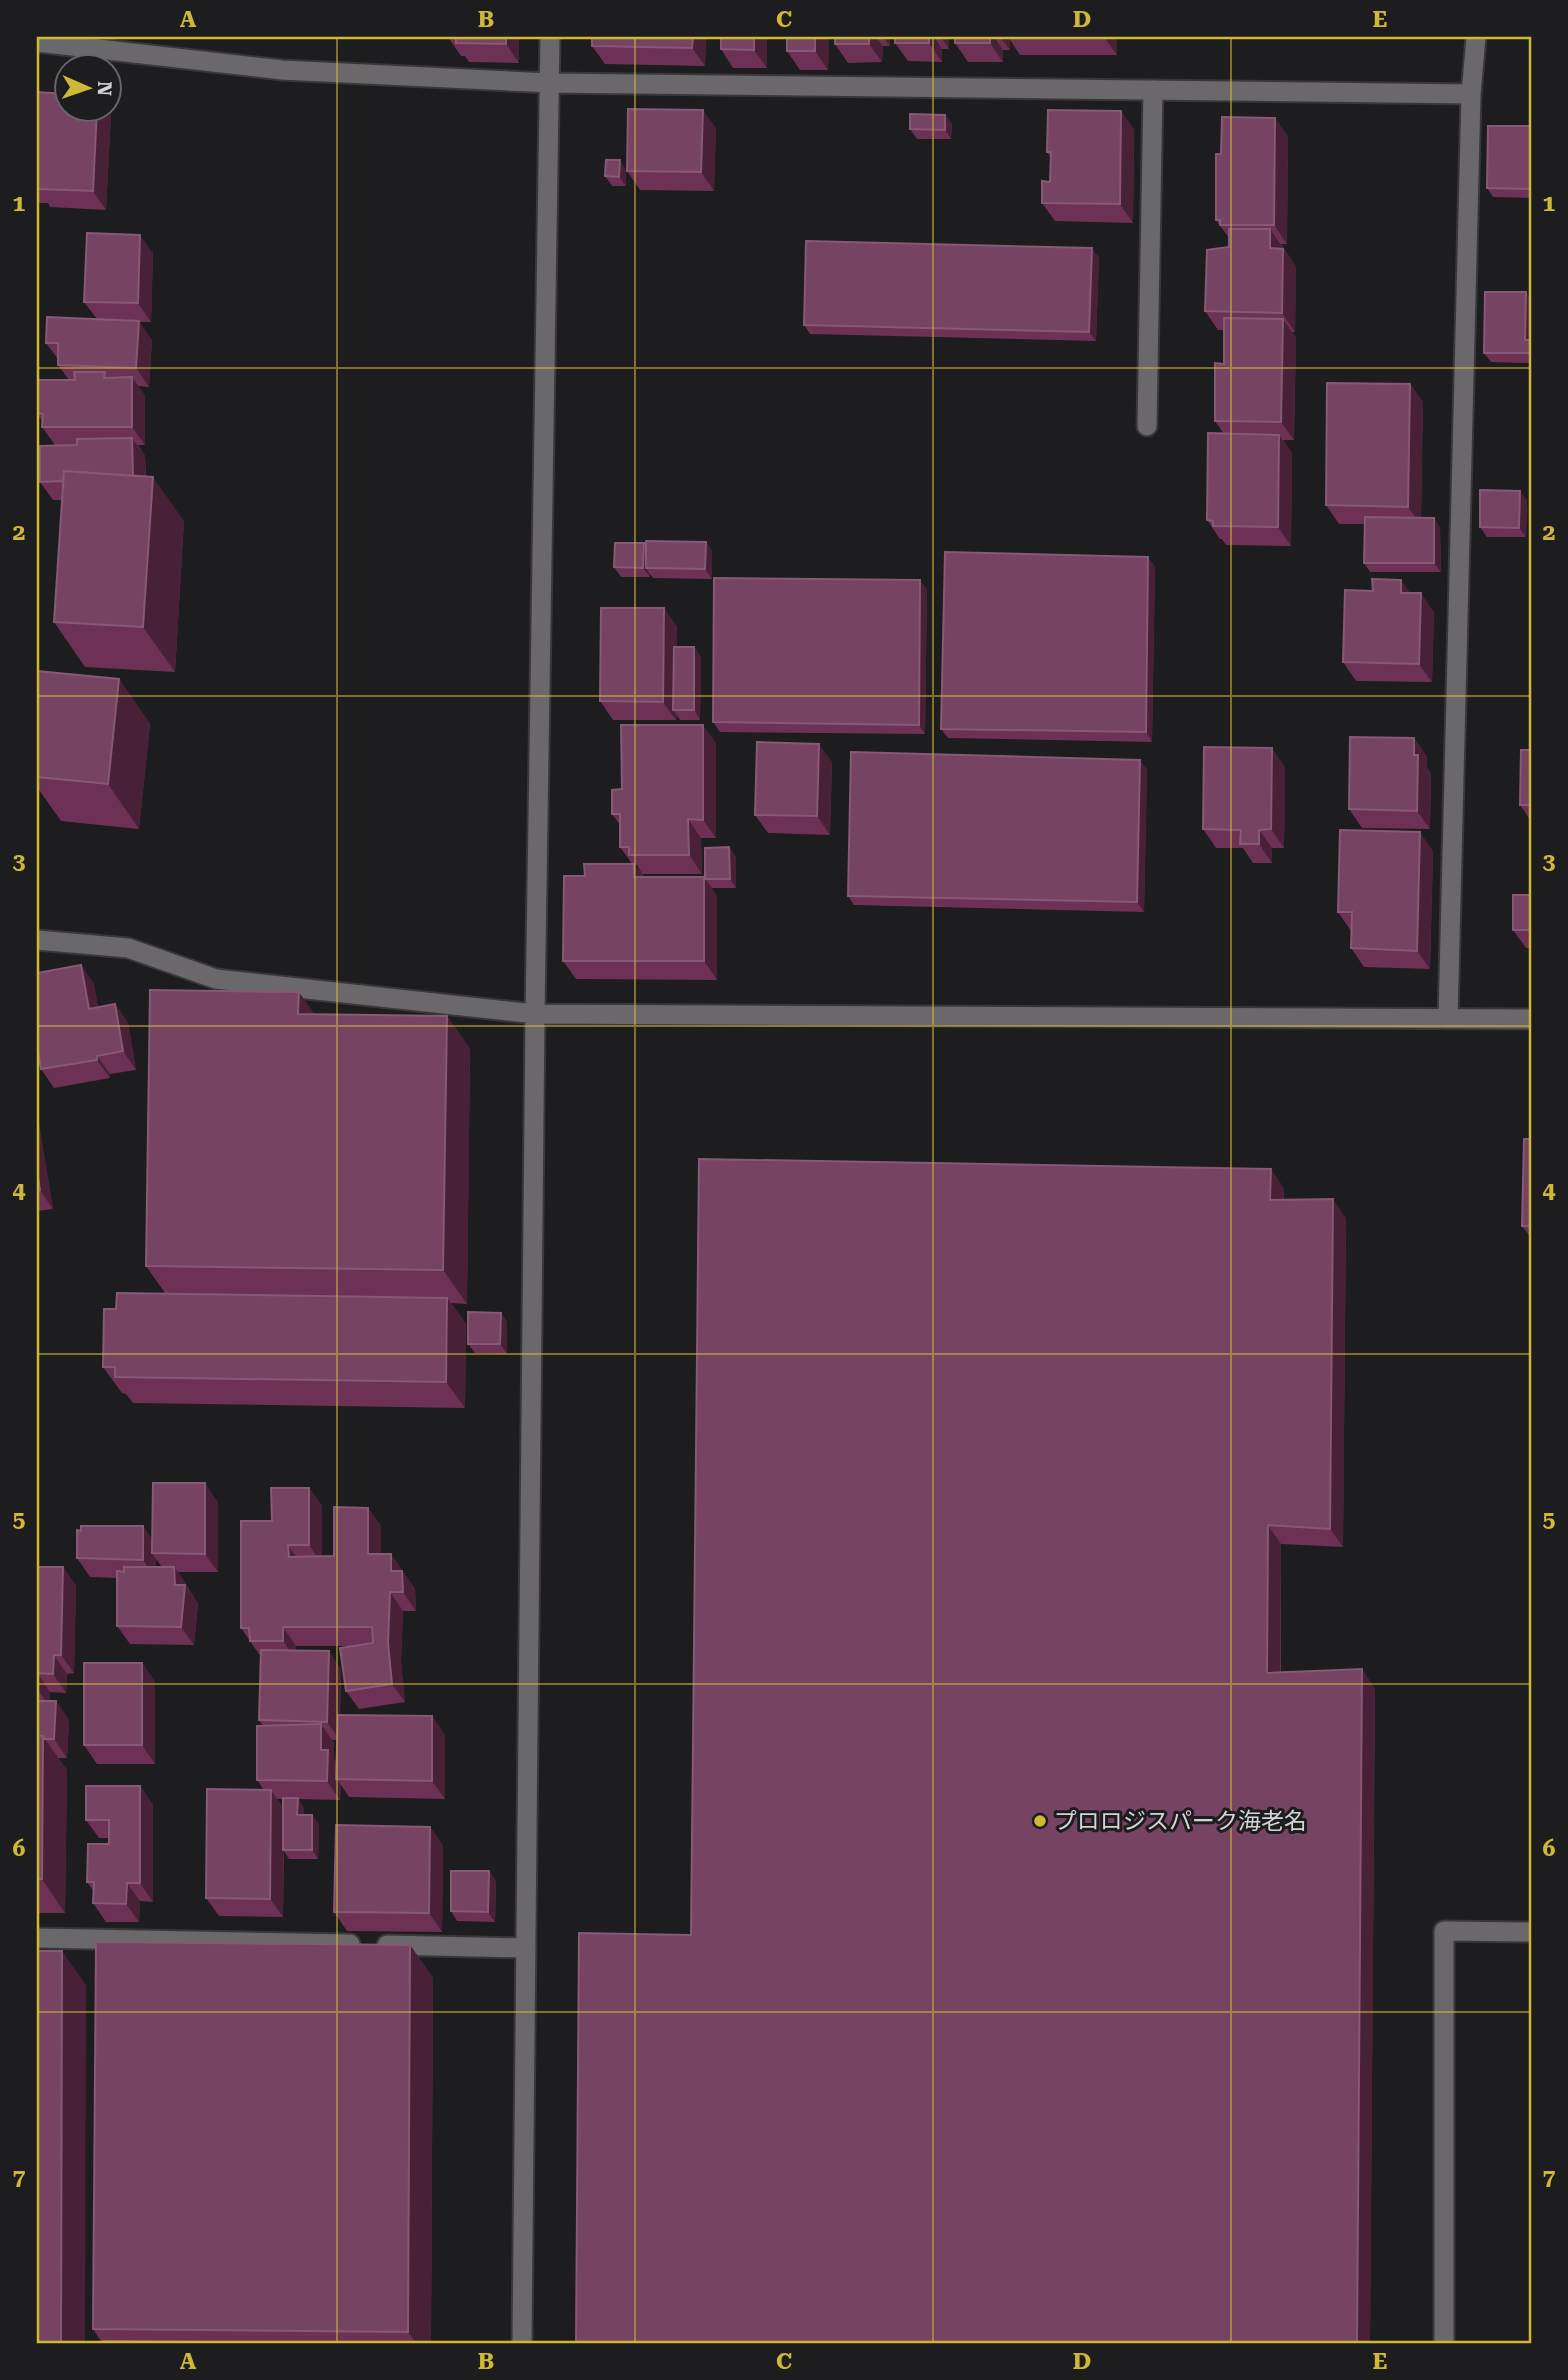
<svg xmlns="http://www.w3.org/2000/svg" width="1568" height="2380" font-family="'Roboto Serif','Noto Sans JP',serif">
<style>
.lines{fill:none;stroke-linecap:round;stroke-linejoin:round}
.minor-casing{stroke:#383739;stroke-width:23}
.minor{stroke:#6a686b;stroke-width:19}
.wall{fill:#6c3154;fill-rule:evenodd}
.shaded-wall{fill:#482138}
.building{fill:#774362;stroke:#865974;stroke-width:2}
.grid{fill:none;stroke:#cfb837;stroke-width:2;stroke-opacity:0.55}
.poi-dot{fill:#cfb837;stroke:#1d1c1e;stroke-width:2.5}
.labels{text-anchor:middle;stroke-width:6;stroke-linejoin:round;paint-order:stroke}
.poi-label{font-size:23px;fill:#d4d3d5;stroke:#1d1c1e;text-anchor:start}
.neatline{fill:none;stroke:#cfb837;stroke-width:2.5}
.grid-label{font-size:23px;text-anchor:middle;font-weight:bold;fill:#cfb837}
</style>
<rect width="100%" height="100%" fill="#1d1c1e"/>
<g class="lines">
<defs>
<path id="minor" d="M37 42 282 70 550 83 1471 94
M1147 426 1153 90
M37 940 128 948 216 979 535 1014 1531 1019
M1448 1019 1471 94 1476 37
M37 1938 350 1944
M387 1945 526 1948
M522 2343 535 1014 550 37
M1444 2343V1931L1531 1932"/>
</defs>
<use href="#minor" class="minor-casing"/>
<use href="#minor" class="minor"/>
</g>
<path class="wall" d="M391 37H414V39L391 38Z
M448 37H519V63L469 62 465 56H461Z
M706 37 705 66 605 64 592 46Z
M721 37H767V68H733L721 49Z
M785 37H829L828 70H800L787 51V39Z
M835 37H890V46H883L882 62 848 63 835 44Z
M895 37H949V49H942V62L908 61 895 43Z
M955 37H1117V55H1020L1010 40V50H1003V62H968L955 43Z
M37 92 66 108H107L111 114 106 210 50 207 48 203H37Z
M945 115 952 124 951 139H917L910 129Z
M1531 126V198L1493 197 1487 188Z
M716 128 714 191 640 190 627 171Z
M1134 129 1133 223 1055 221 1042 203 1050 182 1051 158 1047 152Z
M1288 136 1287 244H1281L1296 267 1295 332H1292L1296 338 1294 440H1283L1292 453 1291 546 1226 545 1222 539H1220L1207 520 1224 434 1215 421 1224 364V330H1218L1205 311 1229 247V238L1216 220 1221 154Z
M626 170V186H612L605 176Z
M153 253 151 322H139L152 340 149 387 138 386 145 396V445H138L145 456 146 476 184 521 175 672 85 667 54 622 62 500H53L40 482 55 445 42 427V421L37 413 69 380 58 365V359L46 343 97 319 84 302Z
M1099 257 1096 341 810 334 804 325Z
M1526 292 1531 300V363L1491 362 1484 353Z
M1410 384 1423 402 1421 518 1440 527 1441 572H1370L1364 563V524H1339L1326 505Z
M1527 500 1526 537H1487L1480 527Z
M706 542 712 551V579L653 578 650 574V577H621L614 567 646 546Z
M1155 566 1152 742 948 738 941 729Z
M927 589 925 734 720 732 713 722Z
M1411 593 1434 612 1432 682 1356 681 1343 662Z
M664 608 677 627V647H694L701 657 700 720H680L677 715 676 720H613L600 701Z
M37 671 119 679 150 724 139 829 61 821 37 787Z
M1414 738 1427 757V768L1431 774 1430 829 1362 828 1349 809Z
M716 743V838H701L702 874H642L637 865H635L644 877H704L717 896V980L576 979 563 961 585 876 632 864 620 847V825L612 814 622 789Z
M1531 750V821L1520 805Z
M832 762 830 835 768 833 755 815Z
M1285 767 1284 848H1272V863H1253L1243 848H1216L1203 829Z
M1147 769 1144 912 854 905 848 896Z
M729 847 736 857V888H712L705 879Z
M1433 851 1430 969 1364 967 1351 948V931L1338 912Z
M1531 895V948H1526L1513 930Z
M81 965 94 984 98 1008 115 1004 128 1023 136 1070 110 1074V1078L54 1088 41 1069Z
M314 1014 447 1016 470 1049 467 1304 451 1303 466 1324 465 1408 133 1403 126 1394 122 1393 103 1367 116 1309 165 1293 146 1266Z
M37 1113 53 1209 37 1211Z
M1531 1139V1235H1529L1522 1226Z
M1284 1188V1200L1346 1218 1343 1547 1281 1544V1672L1375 1688 1370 2343H576L691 1935Z
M501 1313 507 1322V1354L475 1353 468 1344Z
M309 1488 322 1506V1556H334L368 1508 381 1526V1554H391L415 1589 416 1611H403L401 1661 405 1702 359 1709 346 1691 357 1646H296V1651H329L341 1670 340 1715 432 1716 445 1735V1799L349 1797 341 1785 340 1800 298 1799 304 1808V1815L319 1824 318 1859H289L284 1851 283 1917 219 1916 206 1898 264 1790 257 1780 263 1726 259 1720 261 1657 241 1628 272 1521ZM332 1740H337V1763L334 1759V1743ZM277 1799H283V1807Z
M218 1502V1572H178L198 1604 194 1645 130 1644 117 1626V1578L90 1577 77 1558 152 1538ZM156 1559 162 1567H156Z
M37 1567H63L76 1586 74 1673 67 1674 66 1693 50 1692V1701H56L69 1720 67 1758H58L67 1770 65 1913H37Z
M142 1663 155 1682V1764H97L84 1745Z
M140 1786 153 1805V1902L140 1901 139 1922H106L93 1903 94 1892 87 1882 109 1844V1838H99L86 1820Z
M430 1827 443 1846 442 1932 347 1931 334 1912Z
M489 1871 496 1881 495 1922 457 1921 451 1911Z
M410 1945 433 1978 431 2343H102L93 2329Z"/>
<path class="shaded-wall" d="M506 37H519V63L506 44Z
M693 37H706L705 66 692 48Z
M754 37H767V68L754 50Z
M815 37H829L828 70 815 51Z
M869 37H876L883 46 882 62 869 44Z
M883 37H890V46Z
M929 37H934L942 49V62L929 43Z
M941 37H949V49Z
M990 37H994L1003 50V62L990 43Z
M1000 37H1007L1010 40V50Z
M1104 37H1117V55Z
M97 108H107L111 114 106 210 93 191Z
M703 110 716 128 714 191 701 172Z
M1121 111 1134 129 1133 223 1120 204Z
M945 115 952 124 951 139 945 130Z
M1275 118 1288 136 1287 244 1274 225Z
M620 160 626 170V186L619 177Z
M1270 229 1296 267 1295 332 1282 313 1270 248Z
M140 235 153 253 151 322 138 303Z
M1092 248 1099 257 1096 341 1089 332Z
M1526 292 1531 300V349L1525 340Z
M1283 319 1296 338 1294 440 1281 422Z
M139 321 152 340 149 387 136 368Z
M132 377 145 396V445L132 427Z
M1410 384 1423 402 1421 525 1408 507Z
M1279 435 1292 453 1291 546 1278 527Z
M132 438 145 456 146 502 133 484Z
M153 477 184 521 175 672 143 627Z
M1520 491 1527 500 1526 537 1519 528Z
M1434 518 1440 527 1441 572 1434 563Z
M706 542 712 551V579L705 569Z
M644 543 651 553 646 568 650 574V577L643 568Z
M1148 557 1155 566 1152 742 1146 732Z
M920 580 927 589 925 734 919 725Z
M1401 580 1414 598 1401 593Z
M1421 593 1434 612 1432 682 1419 664Z
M664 608 677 627V710H673L677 715 676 720 663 702Z
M694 647 701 657 700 720 694 710Z
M119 679 150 724 139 829 108 784Z
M703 725 716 743V838L703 820Z
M1414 738 1427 757V768L1431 774 1430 829 1417 811 1414 755Z
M819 744 832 762 830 835 817 816Z
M1272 748 1285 767 1284 848 1271 829Z
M1140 760 1147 769 1144 912 1137 902Z
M688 819 701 838 702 874 689 855Z
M1259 830 1272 848V863L1259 844Z
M1420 832 1433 851 1430 969 1417 951Z
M729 847 736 857V888L730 879Z
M634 864 647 882 634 877Z
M704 877 717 896V980L704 961Z
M81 965 94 984 102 1028 89 1009Z
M299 992 323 1026 298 1014Z
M115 1004 128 1023 136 1070 123 1051Z
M447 1016 470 1049 467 1304 443 1270Z
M97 1056 110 1074V1078L97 1060Z
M37 1113 53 1209 40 1190 37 1170Z
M1271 1169 1284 1188 1283 1219 1270 1200Z
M1333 1199 1346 1218 1343 1547 1330 1529Z
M447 1298 466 1324 465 1408 446 1382Z
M501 1313 507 1322V1354L500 1344Z
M205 1483 218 1502V1572L205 1554Z
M309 1488 322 1506V1564L309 1545Z
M368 1508 381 1526V1573L368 1554Z
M1268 1525 1281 1544 1280 1691 1267 1673Z
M143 1526 156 1544 152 1553 156 1559V1579L143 1560Z
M288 1545 301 1564 289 1557Z
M391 1554 415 1589 416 1611 403 1592 391 1571Z
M63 1567 76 1586 74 1673 61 1655Z
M174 1567 187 1585V1588L198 1604 194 1645 181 1627 175 1585Z
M390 1592 403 1611 401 1661 405 1702 392 1684 388 1643Z
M283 1627 296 1646V1660L283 1641Z
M329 1651 341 1670 340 1740 327 1722Z
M54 1655 67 1674 66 1693 53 1674Z
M142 1663 155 1682V1764L142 1745Z
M1362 1669 1375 1688 1370 2343H1357Z
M37 1673 50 1692V1707L37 1689Z
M56 1701 69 1720 67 1758 54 1739Z
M432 1716 445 1735V1799L432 1781Z
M321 1724 334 1743V1759L341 1769 336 1779 341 1785 340 1800 327 1781 321 1750Z
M43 1736 67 1770 65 1913 42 1879Z
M140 1786 153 1805V1902L140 1883Z
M271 1790 284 1809 283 1917 270 1899Z
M298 1798 304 1808V1824L297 1815Z
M312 1815 319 1824 318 1859 312 1850Z
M430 1827 443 1846 442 1932 429 1913Z
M489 1871 496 1881 495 1922 488 1912Z
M127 1883 140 1901 139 1922 126 1904Z
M410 1945 433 1978 431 2343H416L408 2332Z
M62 1951 86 1985 85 2343H61Z"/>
<path class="building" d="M448 37H506V44L456 43V37Z
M592 37H693L692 48 592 46Z
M721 37H754V50L721 49Z
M787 37H815V51H787Z
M835 37H869V44H835Z
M895 37H929V43H895Z
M955 37H990V43H955Z
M37 92 66 94V108H97L93 191 37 189Z
M628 109 703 110 701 172 627 171Z
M1048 110 1121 111 1120 204 1042 203V181L1050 182 1051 152H1047Z
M910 114 945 115V130L910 129Z
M1222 117 1275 118 1274 225H1220V220H1216V154H1221Z
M1488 126H1531V189L1487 188Z
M606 160H620L619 177 605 176Z
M1229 229H1270V248L1283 249 1282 313 1205 311 1207 250 1229 247Z
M87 233 140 235 138 303 84 302Z
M806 241 1092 248 1089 332 804 325Z
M1485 292H1526L1525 340H1531V353H1484Z
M47 317 139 321 136 368 58 365V343H46Z
M1224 318 1283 319 1281 422 1215 421V363L1224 364Z
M74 372H105L104 378 132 377V427H42L43 414 37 413 38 380H75Z
M1327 383 1410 384 1408 507 1326 505Z
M1208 433 1279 435 1278 527 1213 526V521L1207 520Z
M132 438 133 476 64 471 63 481 40 482V446L77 445V439Z
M64 471 153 477 143 627 54 622Z
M1480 490 1520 491 1519 528 1480 527Z
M1365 517 1434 518V563H1364Z
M646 541 706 542 705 569 646 568Z
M615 543H644L643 568 614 567Z
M945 552 1148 557 1146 732 941 729Z
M714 578 920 580 919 725 713 722Z
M1372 579 1401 580V593H1421L1419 664 1343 662 1345 590 1373 591Z
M601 608H664L663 702 600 701Z
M674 647H694V710H673Z
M37 671 119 679 108 784 37 777Z
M621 725H703V820L688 819 689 855H629V847H620V814H612V790L622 789Z
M1350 737 1414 738V755H1418L1417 811 1349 809Z
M757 742 819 744 817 816 755 815Z
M1204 747 1272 748 1271 829 1259 830V844H1240L1241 830 1203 829Z
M1521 750H1531V805H1520Z
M851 752 1140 760 1137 902 848 896Z
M1340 830 1420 832 1417 951 1351 948 1352 912H1338Z
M729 847 730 879H705V848Z
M584 864H634V877H704V961H563L564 876H585Z
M1513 895H1531V930H1513Z
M81 965 89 1009 115 1004 123 1051 97 1056V1060L41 1069 37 1045V973Z
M150 990 299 992 298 1014 447 1016 443 1270 146 1266Z
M1524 1139H1531V1226H1522Z
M699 1159 1271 1169 1270 1200 1333 1199 1330 1529 1268 1525 1267 1673 1362 1669 1357 2343H576L579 1933 691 1935Z
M37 1170 40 1190 37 1191Z
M117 1293 447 1298 446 1382 115 1377V1367H103L104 1309H116Z
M468 1312 501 1313 500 1344H468Z
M153 1483H205V1554L152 1553Z
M271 1488H309V1545H288L289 1557 334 1556V1507L368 1508V1554H391V1571H402L403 1592H390L388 1643 392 1684 346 1691 340 1648 373 1643 372 1627H283V1641H250L249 1628H241V1521H272Z
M81 1526H143V1560L77 1558V1530L81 1531Z
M37 1567H63L61 1655H54L53 1674 37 1673V1689Z
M124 1567H174L175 1585H185L181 1627 117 1626V1571L124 1572Z
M261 1650 329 1651 327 1722 259 1720Z
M84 1663H142V1745H84Z
M37 1701H56L54 1739H45L43 1736H37Z
M338 1715 432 1716V1781L336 1779Z
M321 1724V1750H328L327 1781 257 1780V1726Z
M37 1736H43L42 1879H37Z
M86 1786H140V1883H127L126 1904 93 1903 94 1882H87L88 1844H109V1820H86Z
M207 1789 271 1790 270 1899 206 1898Z
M283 1798H298L297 1815H312V1850H283Z
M336 1825 430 1827 429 1913 334 1912Z
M451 1871H489L488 1912 451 1911Z
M96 1942 410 1945 408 2332 93 2329Z
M37 1951H62L61 2343H37Z
M103 2341 201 2342V2343H103Z"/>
<path class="grid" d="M337 37V2343M635 37V2343M933 37V2343M1231 37V2343M37 368H1531M37 696H1531M37 1026H1531M37 1354H1531M37 1684H1531M37 2012H1531"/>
<circle class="poi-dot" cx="1040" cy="1821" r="7"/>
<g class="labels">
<g class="poi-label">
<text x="1054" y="1829">プロロジスパーク海老名</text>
</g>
</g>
<rect width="1568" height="2380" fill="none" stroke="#1d1c1e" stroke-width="77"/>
<g transform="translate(88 88) rotate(92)"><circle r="33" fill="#1d1c1e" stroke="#666567" stroke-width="2"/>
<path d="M0-5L12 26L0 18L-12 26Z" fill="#cfb837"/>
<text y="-10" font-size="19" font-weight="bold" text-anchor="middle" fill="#d4d3d5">N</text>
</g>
<rect x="38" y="38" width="1492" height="2304" class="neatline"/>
<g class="grid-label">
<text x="188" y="27">A</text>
<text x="486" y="27">B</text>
<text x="784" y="27">C</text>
<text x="1082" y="27">D</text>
<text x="1380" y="27">E</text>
<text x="19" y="211">1</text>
<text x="1549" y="211">1</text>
<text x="19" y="540">2</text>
<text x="1549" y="540">2</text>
<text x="19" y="869">3</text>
<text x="1549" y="869">3</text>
<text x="19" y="1198">4</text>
<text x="1549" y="1198">4</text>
<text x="19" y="1527">5</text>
<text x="1549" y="1527">5</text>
<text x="19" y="1856">6</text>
<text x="1549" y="1856">6</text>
<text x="19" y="2185">7</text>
<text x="1549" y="2185">7</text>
<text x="188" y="2369">A</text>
<text x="486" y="2369">B</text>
<text x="784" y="2369">C</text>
<text x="1082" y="2369">D</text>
<text x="1380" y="2369">E</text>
</g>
</svg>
